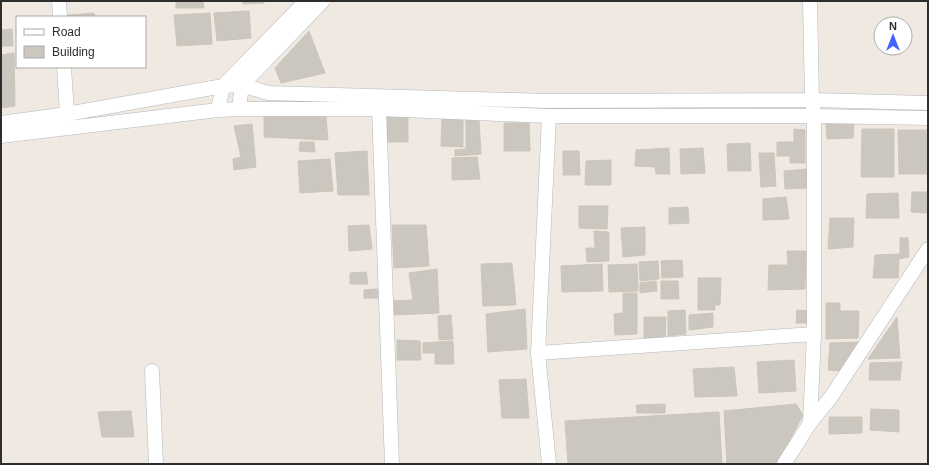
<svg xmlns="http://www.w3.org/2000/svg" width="929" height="465" font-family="Arial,sans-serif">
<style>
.building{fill:#cbc7bf;stroke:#cbc5ba}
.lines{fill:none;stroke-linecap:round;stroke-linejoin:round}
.minor-casing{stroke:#b4b7c1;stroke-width:15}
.minor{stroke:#fff;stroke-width:14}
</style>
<rect width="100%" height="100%" fill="#efe9e1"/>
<path class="building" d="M176 1H203L204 8H176Z
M243 1H264V3L243 4Z
M249 11 251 38 217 41 214 13Z
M94 13 95 17H68V15Z
M210 13 212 44 177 46 174 15Z
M12 29 13 46H1V30Z
M309 31 325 73 281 83 275 68Z
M14 53 15 106 1 108V55Z
M408 115V142H386L387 116Z
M264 117H326L328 140 264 137Z
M442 117H463V147L441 146Z
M466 120H479L481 154 455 156V150L466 149Z
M504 123H529L530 151H504Z
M854 123 853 138 827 139 826 124Z
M252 124 256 167 234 170 233 159 241 157 234 126Z
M794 129 805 130V163H790V156H777V142H794Z
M862 129H894V177H861Z
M898 130H928V174H899Z
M300 142H314L315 152 299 151Z
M750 143 751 171H728L727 144Z
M669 148 670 174H656L655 167 635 166 636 150Z
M703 148 705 173 681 174 680 149Z
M367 151 369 195H338L335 153Z
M563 151H579L580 175H563Z
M759 153H774L776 186 761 187Z
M477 157 480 179 452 180V158Z
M330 159 333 191 300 193 298 161Z
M611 160V185H585L586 161Z
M807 169V188L785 189 784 171Z
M912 192H928V213L911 212Z
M898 193 899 218H866L867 194Z
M786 197 789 219 763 220V199Z
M579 206H608L607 229 579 228Z
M688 207 689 223 669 224V208Z
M830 218H854L853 247 828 249Z
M369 225 372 249 349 251 348 226Z
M392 225H426L429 266 394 268Z
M645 227V255L623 257 621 228Z
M594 231 609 232V261L587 262 586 248H595Z
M900 238H908L909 257 899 259 898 278H873L875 255 900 254Z
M787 251H806L805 289 768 290 769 265H788Z
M682 260 683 277 662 278 661 261Z
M658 261 659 279 640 281 639 262Z
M512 263 516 305 483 306 481 264Z
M602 264 603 291 562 292 561 266Z
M637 264 638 291 609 292 608 265Z
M437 269 439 313 394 315 392 301 413 300 409 273Z
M366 272 368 284H350V273Z
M698 278H721L720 305H715V310H698Z
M656 281 657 291 640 293V283Z
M661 281H678L679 299H661Z
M377 289 378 298H364V290Z
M623 293H637V334L615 335 614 314 623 313Z
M826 303H840V311H859L858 338 826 339Z
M525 309 527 349 488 352 486 314Z
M685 310 686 334 668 336V311Z
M797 310 807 311V323H796Z
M713 313V327L689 330V315Z
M451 315 453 339 439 340 438 316Z
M644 317H666L665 338H644Z
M897 317 900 358 868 359Z
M397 340 420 341 421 360H397Z
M453 341 454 364H435V353H423V343Z
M859 342 840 371 828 370 830 343Z
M794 360 796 391 759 393 757 362Z
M902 362 900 380H869L870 363Z
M734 367 737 396 695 397 693 369Z
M526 379 529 418H502L499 380Z
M665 404V413H637L636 405Z
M796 404 803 415 777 464H727L724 411Z
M871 409 899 410V432L870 430Z
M131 411 134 437H102L98 412Z
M719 412 722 464H568L565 421Z
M829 417H862V433L829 434Z"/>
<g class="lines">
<defs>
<path id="minor" d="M59 1 60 17
M810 1 812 100 814 116V334L810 423
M64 67 67 114
M239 109 242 85 323 1
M379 109 392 464
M218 110 223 86 306 1
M1 123 67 114 223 86 242 85 268 93 548 101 812 100 928 103
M1 136 218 110 239 109H379L549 116H814L928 118
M538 353 814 334
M152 371 156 464
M549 464 538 353 549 116
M784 464 810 423 831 397 928 249"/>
</defs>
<use href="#minor" class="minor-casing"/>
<use href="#minor" class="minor"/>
</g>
<rect width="929" height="465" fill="none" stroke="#2e2e2e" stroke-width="4"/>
<rect x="16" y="16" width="130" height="52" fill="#ffffff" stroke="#ababab"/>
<rect x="24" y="29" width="20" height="6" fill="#ffffff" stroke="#ababab"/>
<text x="52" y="36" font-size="12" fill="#2e2e2e">Road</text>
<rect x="24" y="46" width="20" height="12" fill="#cbc7bf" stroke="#ababab"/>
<text x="52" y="56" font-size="12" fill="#2e2e2e">Building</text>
<g transform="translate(893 36)"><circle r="19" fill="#ffffff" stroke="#ababab"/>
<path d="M0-3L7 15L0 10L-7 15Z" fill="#4264fb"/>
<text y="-6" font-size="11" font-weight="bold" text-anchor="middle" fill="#2e2e2e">N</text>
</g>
</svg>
